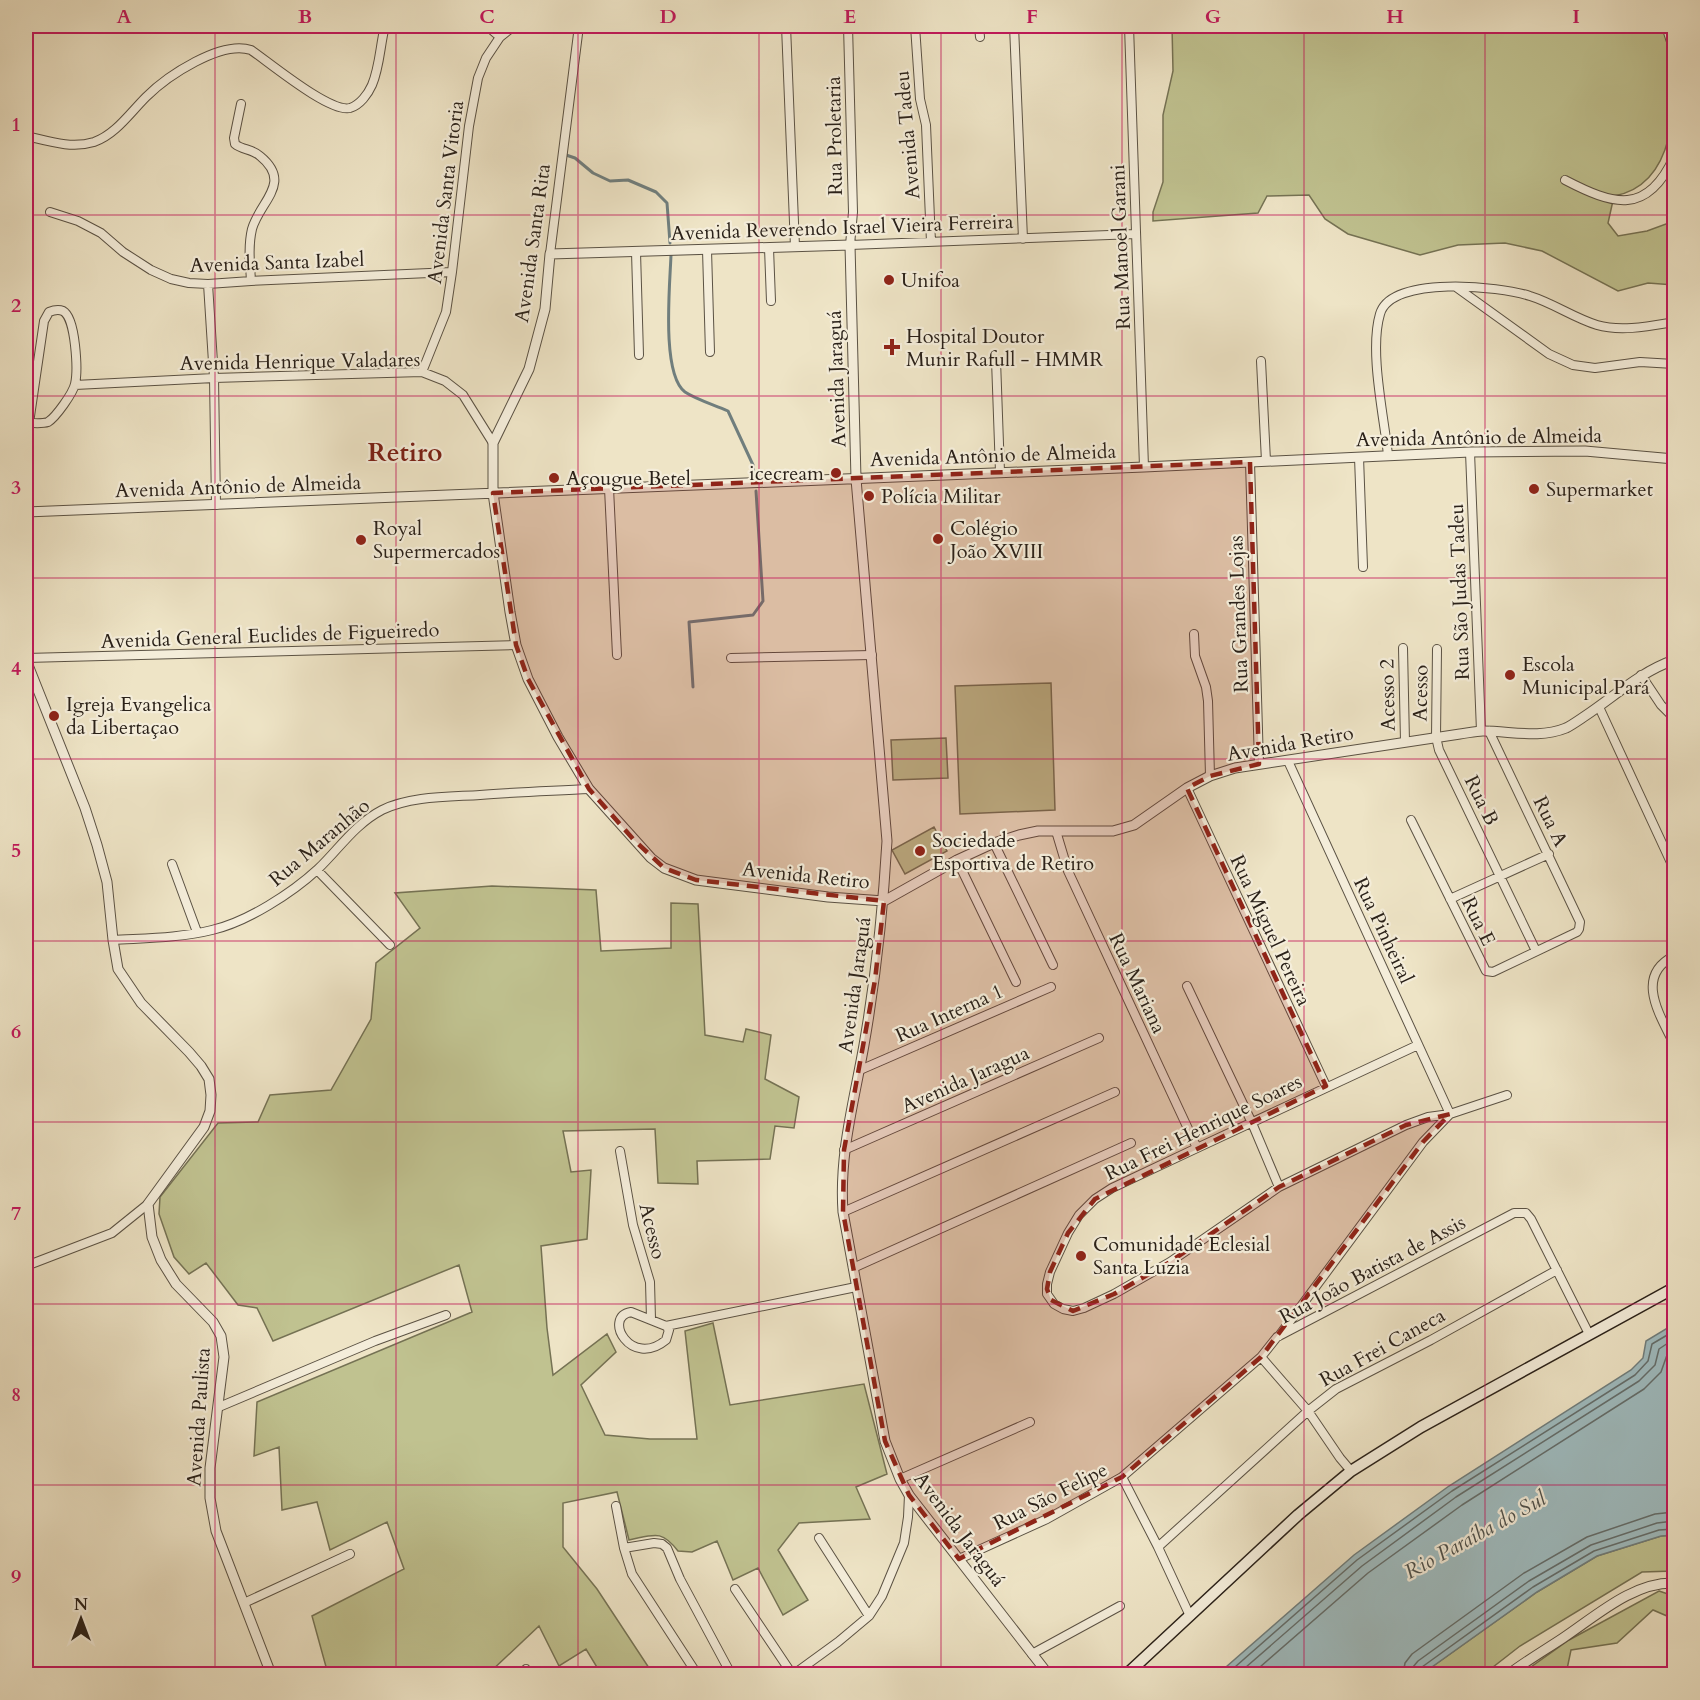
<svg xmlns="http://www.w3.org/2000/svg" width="1700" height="1700" font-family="Cardo,serif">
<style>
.green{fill:#c0c290;stroke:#757254;stroke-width:1.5}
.water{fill:#9fbcc0;stroke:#707e7d;stroke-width:1.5}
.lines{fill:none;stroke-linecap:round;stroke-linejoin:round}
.shore{stroke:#646e6c;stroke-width:1.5}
.stream{stroke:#707e7d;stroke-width:3}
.minor-casing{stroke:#5b5244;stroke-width:10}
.tertiary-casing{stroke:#5b5244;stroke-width:11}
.secondary-casing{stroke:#2a2119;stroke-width:13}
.minor{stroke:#f4edda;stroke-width:8}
.tertiary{stroke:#f4edda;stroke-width:9}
.secondary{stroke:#f4edda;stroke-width:10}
.marked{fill:#8f2418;fill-opacity:0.2;stroke:#8f2418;stroke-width:4.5;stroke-dasharray:12 8;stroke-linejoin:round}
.grid{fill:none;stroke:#c2185b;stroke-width:1.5;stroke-opacity:0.55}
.poi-dot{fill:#8f2418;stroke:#f4edda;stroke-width:2}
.labels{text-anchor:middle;stroke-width:4.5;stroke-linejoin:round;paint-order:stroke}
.street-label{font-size:20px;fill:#2a2119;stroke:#f4edda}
.poi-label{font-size:20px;fill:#2a2119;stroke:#f4edda;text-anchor:start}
.water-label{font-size:21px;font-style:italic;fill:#4d504b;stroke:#f4edda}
.district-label{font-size:26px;font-weight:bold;fill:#7a1f14;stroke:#f4edda}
.neatline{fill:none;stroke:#c2185b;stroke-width:2}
.grid-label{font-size:20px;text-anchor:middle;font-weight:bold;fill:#c2185b}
</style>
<rect width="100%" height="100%" fill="#eee4c6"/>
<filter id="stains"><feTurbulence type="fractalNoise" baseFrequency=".00333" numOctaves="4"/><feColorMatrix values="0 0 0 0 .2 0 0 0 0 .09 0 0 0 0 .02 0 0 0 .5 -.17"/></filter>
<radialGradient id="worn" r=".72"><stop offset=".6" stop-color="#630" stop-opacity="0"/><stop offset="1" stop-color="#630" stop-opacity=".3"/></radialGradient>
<path class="green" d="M1172 26H1674C1674 80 1686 183 1614 196L1608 223 1618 236 1647 231 1674 221V285L1648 283 1618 291 1542 251 1505 243 1458 245 1420 255 1348 234 1325 219 1309 195 1267 196 1258 213 1153 221V212L1163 182V115L1173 71Z
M1051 683 1055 810 960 814 955 686Z
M946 738 948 778 893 780 891 740Z
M934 827 947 851 905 874 892 850Z
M492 886 596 890 601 951 671 948V903L698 904 705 1035 743 1042 746 1029 771 1035 765 1079 799 1097 794 1128 775 1126 770 1159 697 1161 698 1184 658 1183 655 1129 563 1131 571 1172 591 1170 587 1239 541 1246 547 1328 553 1375 607 1334 616 1352 581 1385 605 1435 650 1439H697L685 1331 713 1323 730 1405 864 1384 887 1474 856 1487 870 1519 799 1523 778 1550 808 1600 783 1615 758 1568 733 1580 717 1541 692 1552 678 1551C661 1529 654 1535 629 1540L617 1492 563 1503V1547L597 1589 653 1674H601L586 1649 559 1666 539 1626 488 1674H328L312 1616 404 1569 387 1522 330 1550 317 1502 282 1510 279 1447 254 1456 257 1402 472 1312 459 1265 273 1341 257 1308 238 1305 206 1263 189 1274 174 1257 159 1214 160 1197 218 1123 258 1122 270 1095 331 1090 371 1019 376 963 420 928 395 893Z
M1674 1535V1571L1642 1572 1520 1646 1484 1674H1422L1537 1592 1597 1556 1661 1536Z
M1659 1591 1674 1596V1619L1653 1610 1617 1643 1571 1650 1566 1674H1521L1569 1640Z"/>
<path class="water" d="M1674 1324V1535L1661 1536 1597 1556 1537 1592 1422 1674H1218L1354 1555 1449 1486 1631 1370 1643 1358 1646 1341Z"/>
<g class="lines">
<path class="shore" d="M1227 1674 1357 1560 1452 1491 1635 1375 1648 1361 1652 1344 1674 1331
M1238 1674 1362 1566 1456 1497 1639 1381 1655 1365 1659 1349 1674 1339
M1252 1674 1368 1573 1462 1505 1644 1389 1661 1372 1667 1355 1674 1350
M1403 1674 1405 1663 1412 1654 1524 1573 1587 1537 1655 1514 1674 1512
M1412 1674 1413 1667 1418 1661 1529 1581 1591 1545 1657 1523 1674 1521
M1419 1674 1422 1667 1533 1587 1594 1551 1659 1530 1674 1529"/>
<path class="stream" d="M566 155 575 158 593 173 610 181 628 180 656 192 667 203 670 243
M671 255C670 284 661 374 685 392 697 400 715 405 728 411L753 465 754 475
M693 687 689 622 753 615 763 601 756 491"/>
<defs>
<path id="minor" d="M487 26 500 37
M786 26 795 247
M848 26 853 212 850 245 1136 234
M915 26 920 99 926 125 931 242
M979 26 980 37
M1014 26 1023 239
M1129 26 1144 467
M1666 26 1674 51
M241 104 234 138 235 144C242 150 253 149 260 156 293 183 260 201 252 229 248 246 250 264 251 281
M26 136C48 141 71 149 94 142 115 135 130 113 146 97 167 76 221 40 251 50 270 63 330 113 350 108 360 105 368 94 372 85 380 66 380 45 385 26
M1565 180C1613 205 1647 216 1674 157
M50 212 78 221 101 233 123 252 151 270 171 279 189 283 208 284 251 281 452 272
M769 248 771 301
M707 250 710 352
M636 252 639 355
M550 254 579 26
M208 284 214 378 216 505
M1456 287 1549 354 1573 365 1595 368 1640 362 1674 364
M996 360 1000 472
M1261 361 1266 461
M422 372 446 312 452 272 469 126 478 78 486 58 500 37 514 26
M75 385 214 378 422 372 445 381 463 395 493 443
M26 433 29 423 44 321 49 312C54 310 58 309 63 311 76 318 78 371 75 384 73 393 56 417 48 422 42 424 35 423 29 423
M1470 452 1481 731
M1388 455C1384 416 1369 351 1380 314 1391 275 1500 286 1530 296 1553 303 1574 318 1597 325 1621 332 1650 326 1674 322
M1359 457 1363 567
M1250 462 1259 764
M609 488 617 655
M1194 634 1195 656 1206 687 1208 701 1210 776
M1403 648 1405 742
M1437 649 1436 737 1439 750 1536 951
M26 658 516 645
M731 658 872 655
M1641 675 1661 705 1674 718
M1599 707 1674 869
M1288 761 1450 1114
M1187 788 1326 1086
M1411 820 1486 971 1493 972 1577 932 1579 929 1580 922 1489 731
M1056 831 1068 871 1197 1148
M994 843 1053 965
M957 860 1016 982
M172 864 197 932
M317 870 390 945
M1450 899 1549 854
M113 940C146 938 180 938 212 930 247 922 292 893 318 869 339 849 355 824 382 810 411 796 448 797 480 795 516 792 553 791 589 789
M1674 956C1634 976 1660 1015 1674 1044
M1187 986 1252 1123 1279 1187
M1418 1045 1197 1148 1112 1188 1095 1199 1079 1215 1068 1233 1050 1272 1047 1284V1294L1054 1304 1063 1309 1073 1311 1084 1308 1114 1294 1170 1262 1279 1187 1406 1125 1428 1117 1450 1114 1507 1095
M860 1070 1051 987
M844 1150 1099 1038
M620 1151 633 1225 650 1282 651 1319
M843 1212 1115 1092
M26 1266 112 1233 148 1204
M853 1268 1131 1143
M631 1312 666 1326 669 1330 666 1340C631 1369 602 1317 631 1312Z
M666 1326 856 1287
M1279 1336 1423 1142 1450 1114
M1261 1357 1308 1411 1340 1458 1351 1471
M219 1407 375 1341 446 1315
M1122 1477 1158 1547 1190 1616
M900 1479 1030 1422
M616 1506 624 1548 632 1574 697 1674
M819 1538 869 1616
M1158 1547 1308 1411 1336 1389 1431 1340 1557 1270
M624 1548 654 1543 662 1544 667 1548 680 1579 731 1674
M959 1559 1047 1519 1122 1477 1261 1357 1277 1337 1514 1213H1526L1531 1219 1589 1334
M735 1589 792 1674
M244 1603 350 1554
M1032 1654 1120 1606
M526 1669 530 1674
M794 1674 838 1642 869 1616 882 1596 904 1543 908 1517 909 1495"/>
<path id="tertiary" d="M26 512 1144 467 1470 452 1585 451 1674 459
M26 660 85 808 97 845 107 882 113 940 118 969 141 1003 189 1052 201 1066 209 1079 211 1095 210 1111 204 1127 148 1204 152 1237 161 1260 176 1284 213 1322 221 1336 224 1357 210 1468V1498L216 1531 271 1674
M1048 1674 909 1495 900 1479 885 1441 843 1212C839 1154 854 1102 864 1045 876 976 883 911 887 841L856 479 850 245 550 254 545 309 529 369 493 443V493L510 612 516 645 528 679 558 737 589 789 651 858 664 868 696 880 828 897 884 901 957 860 994 843 1019 835 1038 831H1113L1134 825 1187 788 1210 776 1235 768 1460 734C1468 733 1476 731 1483 731 1511 731 1539 739 1566 728 1572 725 1579 720 1585 716 1615 696 1640 672 1674 660
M1509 1674C1526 1661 1545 1650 1563 1638 1596 1616 1633 1582 1674 1583"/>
<path id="secondary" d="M1127 1674 1298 1515 1351 1471 1421 1427 1674 1288"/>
</defs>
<use href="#minor" class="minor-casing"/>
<use href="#tertiary" class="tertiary-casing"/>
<use href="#secondary" class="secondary-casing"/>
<use href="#minor" class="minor"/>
<use href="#tertiary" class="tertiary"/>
<use href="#secondary" class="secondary"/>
</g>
<path class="marked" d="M1250 462 1259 764 1210 776 1187 788 1326 1086 1095 1199 1068 1233 1050 1272 1047 1289 1051 1300 1073 1311 1114 1294 1170 1262 1279 1187 1406 1125 1450 1114 1423 1142 1261 1357 1122 1477 959 1559 909 1495 885 1441 843 1212 844 1150 875 980 884 901 696 880 664 868 633 839 589 789 528 679 516 645 493 493Z"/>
<path class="grid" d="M215 26V1674M396 26V1674M578 26V1674M759 26V1674M941 26V1674M1122 26V1674M1304 26V1674M1485 26V1674M26 215H1674M26 396H1674M26 578H1674M26 759H1674M26 941H1674M26 1122H1674M26 1304H1674M26 1485H1674"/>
<g class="poi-dot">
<circle cx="889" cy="280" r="6"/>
<path d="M889 338h6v6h6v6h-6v6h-6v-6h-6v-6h6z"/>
<circle cx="836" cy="473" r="6"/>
<circle cx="554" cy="478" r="6"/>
<circle cx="1534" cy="489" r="6"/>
<circle cx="869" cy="496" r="6"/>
<circle cx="938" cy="539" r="6"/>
<circle cx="361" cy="540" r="6"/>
<circle cx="1510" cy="675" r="6"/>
<circle cx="54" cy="716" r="6"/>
<circle cx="920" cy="851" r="6"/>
<circle cx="1081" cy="1256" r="6"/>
</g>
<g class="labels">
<g class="street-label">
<text transform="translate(907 135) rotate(-95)" y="7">Avenida Tadeu</text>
<text transform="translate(834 136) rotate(-91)" y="7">Rua Proletaria</text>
<text transform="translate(445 192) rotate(-83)" y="7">Avenida Santa Vitoria</text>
<text transform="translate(842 227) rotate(-2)" y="7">Avenida Reverendo Israel Vieira Ferreira</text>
<text transform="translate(532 243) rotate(-82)" y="7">Avenida Santa Rita</text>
<text transform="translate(1120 247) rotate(-92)" y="7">Rua Manoel Garani</text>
<text transform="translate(277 262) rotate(-2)" y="7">Avenida Santa Izabel</text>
<text transform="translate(300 361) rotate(-1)" y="7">Avenida Henrique Valadares</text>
<text transform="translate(836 379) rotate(-92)" y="7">Avenida Jaraguá</text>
<text transform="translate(1479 437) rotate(-1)" y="7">Avenida Antônio de Almeida</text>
<text transform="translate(993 455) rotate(-2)" y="7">Avenida Antônio de Almeida</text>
<text transform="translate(238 486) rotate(-2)" y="7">Avenida Antônio de Almeida</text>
<text transform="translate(1459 592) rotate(-92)" y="7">Rua São Judas Tadeu</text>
<text transform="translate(1238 614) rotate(-92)" y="7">Rua Grandes Lojas</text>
<text transform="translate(270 635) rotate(-2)" y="7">Avenida General Euclides de Figueiredo</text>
<text transform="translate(1420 693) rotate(-89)" y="7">Acesso</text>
<text transform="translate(1387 695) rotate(-91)" y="7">Acesso 2</text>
<text transform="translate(1290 743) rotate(-10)" y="7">Avenida Retiro</text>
<text transform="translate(1482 800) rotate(64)" y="7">Rua B</text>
<text transform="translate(1551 821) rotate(64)" y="7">Rua A</text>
<text transform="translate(319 842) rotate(-40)" y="7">Rua Maranhão</text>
<text transform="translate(806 875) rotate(6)" y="7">Avenida Retiro</text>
<text transform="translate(1479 921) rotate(64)" y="7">Rua E</text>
<text transform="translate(1271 930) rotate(65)" y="7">Rua Miguel Pereira</text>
<text transform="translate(1384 930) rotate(65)" y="7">Rua Pinheiral</text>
<text transform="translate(1138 983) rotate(65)" y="7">Rua Mariana</text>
<text transform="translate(854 985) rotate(-82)" y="7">Avenida Jaraguá</text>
<text transform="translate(949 1013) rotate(-24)" y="7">Rua Interna 1</text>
<text transform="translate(965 1079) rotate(-24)" y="7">Avenida Jaragua</text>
<text transform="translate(1203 1127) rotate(-26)" y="7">Rua Frei Henrique Soares</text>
<text transform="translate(653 1231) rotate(76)" y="7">Acesso</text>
<text transform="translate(1372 1269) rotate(-28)" y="7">Rua João Batista de Assis</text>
<text transform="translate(1382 1347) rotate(-29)" y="7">Rua Frei Caneca</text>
<text transform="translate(198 1417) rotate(-86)" y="7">Avenida Paulista</text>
<text transform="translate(1050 1496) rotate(-27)" y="7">Rua São Felipe</text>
<text transform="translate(960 1529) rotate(53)" y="7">Avenida Jaraguá</text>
</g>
<g class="poi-label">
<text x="901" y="287">Unifoa</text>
<text x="906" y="343">Hospital Doutor<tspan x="906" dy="23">Munir Rafull - HMMR</tspan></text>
<text x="824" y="480" text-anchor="end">icecream</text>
<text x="566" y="485">Açougue Betel</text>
<text x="1546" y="496">Supermarket</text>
<text x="881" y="503">Polícia Militar</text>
<text x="373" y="535">Royal<tspan x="373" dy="23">Supermercados</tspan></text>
<text x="950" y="535">Colégio<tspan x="950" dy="23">João XVIII</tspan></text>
<text x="1522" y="671">Escola<tspan x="1522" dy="23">Municipal Pará</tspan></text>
<text x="66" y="711">Igreja Evangelica<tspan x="66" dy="23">da Libertaçao</tspan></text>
<text x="932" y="847">Sociedade<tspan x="932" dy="23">Esportiva de Retiro</tspan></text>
<text x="1093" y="1251">Comunidade Eclesial<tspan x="1093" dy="23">Santa Luzia</tspan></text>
</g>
<g class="water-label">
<text transform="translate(1475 1535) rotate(-29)" y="7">Rio Paraíba do Sul</text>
</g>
<g class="district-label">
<text x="405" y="461">Retiro</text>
</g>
</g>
<rect width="1700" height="1700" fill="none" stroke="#eee4c6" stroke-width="66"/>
<g transform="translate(81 1619)" stroke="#f4edda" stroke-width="4.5" paint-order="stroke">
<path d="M0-4.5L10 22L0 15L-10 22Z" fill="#2a2119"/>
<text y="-9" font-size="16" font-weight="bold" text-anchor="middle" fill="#2a2119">N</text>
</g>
<rect x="33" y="33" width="1634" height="1634" class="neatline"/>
<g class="grid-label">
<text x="124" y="23">A</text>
<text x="305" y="23">B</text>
<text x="487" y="23">C</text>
<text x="668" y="23">D</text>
<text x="850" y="23">E</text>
<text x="1032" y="23">F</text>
<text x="1213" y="23">G</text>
<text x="1395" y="23">H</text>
<text x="1576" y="23">I</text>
<text x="16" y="131">1</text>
<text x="16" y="312">2</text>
<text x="16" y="494">3</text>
<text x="16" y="675">4</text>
<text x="16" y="857">5</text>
<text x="16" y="1038">6</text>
<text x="16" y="1220">7</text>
<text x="16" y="1401">8</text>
<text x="16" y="1583">9</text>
</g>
<rect width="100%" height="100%" filter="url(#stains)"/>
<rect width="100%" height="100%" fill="url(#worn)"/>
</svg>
